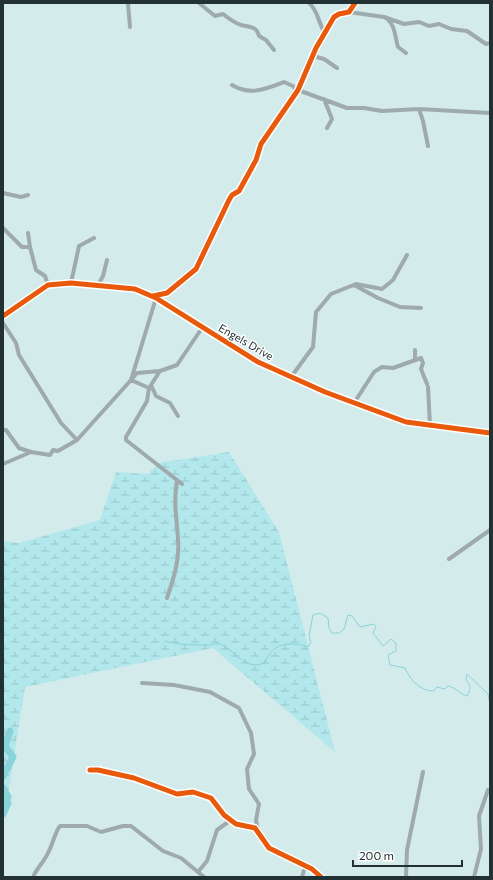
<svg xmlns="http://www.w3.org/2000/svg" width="493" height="880" font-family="Commissioner,sans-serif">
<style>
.wetland{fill:url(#wetland-marsh)}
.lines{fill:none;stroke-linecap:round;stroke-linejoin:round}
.stream{stroke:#89d3da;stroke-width:1}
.river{stroke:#89d3da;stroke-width:7}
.street{stroke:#9eaaab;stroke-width:4}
.secondary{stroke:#9ca9aa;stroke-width:6}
.cycleway-casing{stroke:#fff;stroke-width:8}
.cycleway{stroke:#e8590c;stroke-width:5}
.labels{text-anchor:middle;stroke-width:3;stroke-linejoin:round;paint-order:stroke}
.street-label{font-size:11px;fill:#223234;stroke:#fff}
</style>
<defs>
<pattern id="wetland-marsh" width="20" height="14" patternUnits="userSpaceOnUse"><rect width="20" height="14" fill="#b2e7eb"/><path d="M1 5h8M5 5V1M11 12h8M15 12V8" fill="none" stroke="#99c7ca"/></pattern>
</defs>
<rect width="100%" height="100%" fill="#d4ebec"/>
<path class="wetland" d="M229 452 279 532 335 752 213 648 25 687 3 826V541L19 543 100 520 116 472 148 474 158 463Z"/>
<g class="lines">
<path class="stream" d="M165 641C179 645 193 645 208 645 212 645 216 643 220 644 233 649 244 669 261 664 266 663 266 659 269 655 276 642 295 642 308 647L311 642 309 636 313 615 320 613 328 618 329 628 332 633H339L344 629 348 615 352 616 360 627 374 624 376 627 373 633 383 646 391 639 396 643V651L388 655 390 665 405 668C411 681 420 691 434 691L437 687 445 689 448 686C455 687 460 694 467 696 471 690 471 685 466 680L467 674 488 694 490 704"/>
<path class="river" d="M3 776 13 757 5 746 10 731
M3 788 8 797 5 802 8 803 3 814"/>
<path class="street" d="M128 3 130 27
M199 3 215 16 223 14C228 18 235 23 241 25 249 27 257 26 259 36L266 40 274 50
M309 3C318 10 318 23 325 33
M349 12 384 17C395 22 395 37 398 47L406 53
M384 17 404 24 419 22 429 26 439 24 451 29 467 31 486 44 490 43
M313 56 324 59 337 68
M232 85C250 96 266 89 284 82L293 86 296 91
M298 90 347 108H364L382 111 419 109 490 113
M324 99 332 119 327 128
M419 109 423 121 428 146
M3 193 21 197 28 195
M3 228 22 247H30L36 270 45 276 48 285
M28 233 30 247
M71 283 79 246 94 238
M98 285 103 276 107 260
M354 285 378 298 400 307 421 308
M154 296 167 293 196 269 229 200 232 195 239 191 256 160 261 144 298 90 316 48 334 17 339 14 349 12 355 3
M3 323 16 343 19 355 61 423 77 440
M415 360V350
M160 371 149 388 147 401 126 437V440L182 484
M291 377 313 347 316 312 331 294 356 284 382 289 393 280 407 255
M151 385 156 396 170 403 178 416
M428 387 430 426
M149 388 131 380 137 373 160 371 177 365 202 328
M354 403 374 372 382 367 393 368 421 358 423 363 421 369 427 384
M3 430H6L19 448 31 452
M3 464 31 452 50 455 53 450 58 451 77 440 131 380 156 298
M449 559 490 530
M167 598C173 580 180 560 178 540 177 517 173 504 177 481
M142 683 174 685 210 692 239 708 251 733 254 754 247 769 249 789 259 804 256 820 258 830
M90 770H98L134 778 177 794 193 792 211 798 224 815 236 824 255 828 269 848 312 869 321 877
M198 872 207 861 217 830 231 820
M34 875C38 867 45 860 48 853 53 844 54 834 60 826H87L101 832 123 826H131L163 851 181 858 204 877
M302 877 304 870 308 867
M406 877 407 850 423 772
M474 877 481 849 479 816 488 790"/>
<path class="secondary" d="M3 316 48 285 71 283 135 289 156 298 258 362 325 392 406 422 490 433"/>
<defs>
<path id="cycleway" d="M153 296 167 293 196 269 229 200 232 195 239 191 256 160 261 144 298 90 316 48 334 17 339 14 349 12 355 3
M3 316 48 285 71 283 135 289 156 298 258 362 325 392 406 422 490 433
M90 770H98L134 778 177 794 193 792 211 798 224 815 236 824 255 828 269 848 312 869 321 877"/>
</defs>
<use href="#cycleway" class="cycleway-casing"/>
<use href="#cycleway" class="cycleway"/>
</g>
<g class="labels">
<g class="street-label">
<text transform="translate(246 342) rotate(30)" y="4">Engels Drive</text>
</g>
</g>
<rect width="493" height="880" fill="none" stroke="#223234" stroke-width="8"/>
<path d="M353 860v6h109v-6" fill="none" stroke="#223234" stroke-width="2"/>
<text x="359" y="860" font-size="12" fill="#223234" stroke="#ffffff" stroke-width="3" paint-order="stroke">200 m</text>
</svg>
